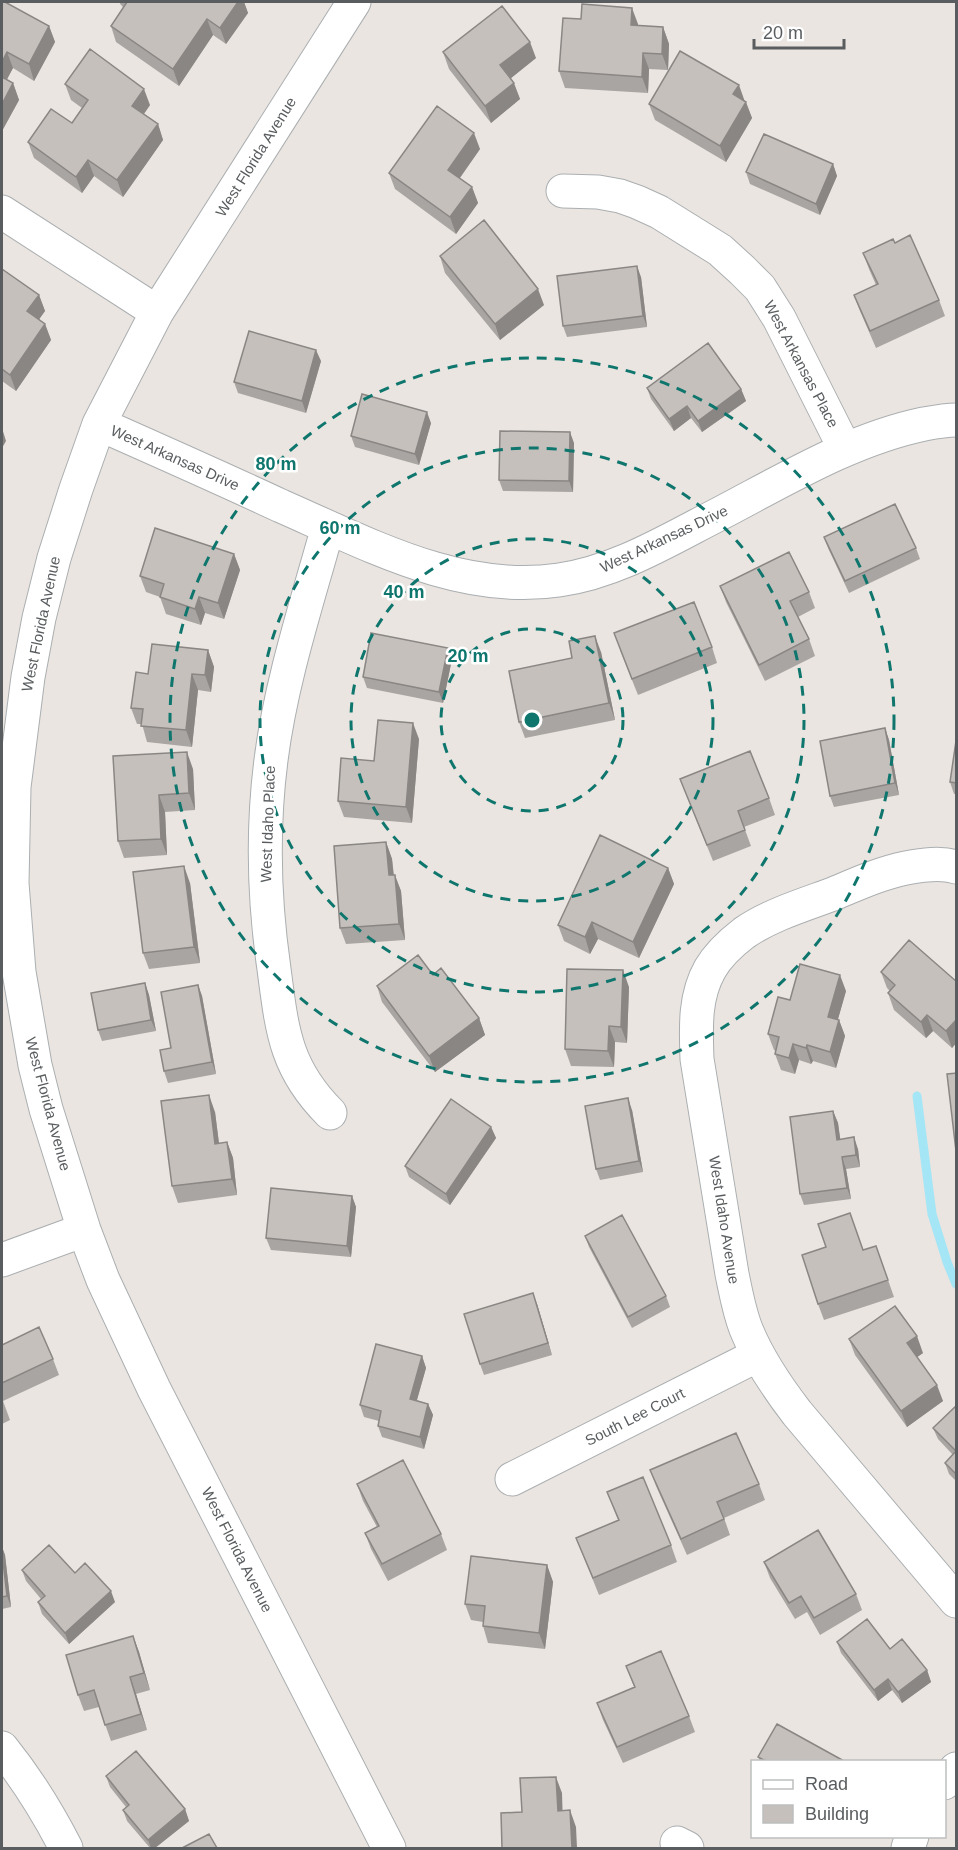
<svg xmlns="http://www.w3.org/2000/svg" width="958" height="1850" font-family="Arial,sans-serif">
<style>
.lines{fill:none;stroke-linecap:round;stroke-linejoin:round}
.stream{stroke:#a4e5f6;stroke-width:9}
.minor-casing{stroke:#abafb1;stroke-width:35}
.minor{stroke:#fff;stroke-width:33}
.wall{fill:#a9a5a2}
.shaded-wall{fill:#8a8684}
.building{fill:#c5c0bc;stroke:#8a8684;stroke-width:1.5}
.ring{fill:none;stroke:#0f766e;stroke-width:3;stroke-dasharray:10 8}
.labels{text-anchor:middle;stroke-width:5;stroke-linejoin:round;paint-order:stroke}
.street-label{font-size:15px;fill:#595d5f;stroke:#fff}
.centre{fill:#0f766e;stroke:#fff;stroke-width:3}
.ring-label{font-size:18px;text-anchor:middle;font-weight:bold;fill:#0f766e;stroke:#fff;stroke-width:5;stroke-linejoin:round;paint-order:stroke}
</style>
<rect width="100%" height="100%" fill="#eae5e0"/>
<g class="lines">
<path class="stream" d="M917 1096 932 1214 947 1262 956 1284"/>
<defs>
<path id="minor" d="M354 2 157 312 99 424 76 489 54 558 39 618 28 677 14 787 12 883 19 972 35 1065 46 1109 84 1230 103 1280 154 1389 389 1848
M563 191 598 192 620 196 637 202 659 212 720 250 742 270 760 288 779 318 845 449
M2 212 157 312
M99 424C160 451 221 478 281 506 368 544 461 595 559 580 617 572 670 539 721 513 786 479 852 439 924 424 935 422 946 420 956 420
M328 527C307 603 281 681 271 760 262 830 264 900 274 969 282 1030 285 1068 330 1113
M956 867C941 862 922 865 906 868 881 873 857 884 833 894 803 905 770 915 744 933 731 943 718 955 710 969 694 997 696 1029 697 1059L732 1274C736 1293 739 1311 746 1329 758 1359 777 1387 797 1413L956 1601
M2 1260 84 1230
M512 1479 758 1355
M2 1748C27 1779 48 1813 66 1848
M944 1783 956 1769
M677 1843 687 1848
M908 1848 912 1836"/>
</defs>
<use href="#minor" class="minor-casing"/>
<use href="#minor" class="minor"/>
</g>
<path class="wall" d="M2 2 49 26 55 42 34 81 13 68 6 80 13 83 19 100 2 131Z
M119 2H244L248 13 226 44 213 35 179 86 116 42 111 26 123 7 121 5Z
M638 24V26L663 27 669 44 668 70 649 69 648 93 565 88 559 71Z
M443 52 536 58 511 78 520 99 491 123 449 69Z
M65 84 150 105 144 114 158 124 163 140 123 197 94 176 82 193 34 158 28 142 72 123 82 108 71 100Z
M745 101 752 118 726 162 655 120 649 104Z
M480 149 460 178 472 187 478 203 456 234 395 189 389 173Z
M833 164 837 176 820 215 750 184 746 172Z
M895 243 939 300 945 316 876 348 860 311 854 295 876 285 869 269 863 253Z
M440 256 544 305 500 340 445 273Z
M2 269 39 295 45 311 39 319 45 324 51 340 16 391 2 381Z
M641 277 647 327 567 337 563 326Z
M321 361 306 413 238 393 234 382Z
M647 388 741 389 746 401 702 432 691 418 674 431 651 399Z
M431 423 419 465 355 447 351 436Z
M574 443 573 492 503 491 499 480Z
M824 537 916 548 920 559 849 593 828 548Z
M234 554 240 570 224 619 205 613 201 625 166 614 160 597 146 592 140 576Z
M720 586 809 592 815 608 798 617 809 639 815 656 765 681 726 602Z
M712 647 717 663 638 695 620 650Z
M208 650 214 667 211 692 198 690 192 747 147 742 142 724H137L131 708 148 674Z
M601 652 615 720 525 738 519 722 572 658Z
M452 659 443 703 367 688 363 677Z
M885 728 889 740 899 795 834 807 830 796Z
M957 734V794H954L950 782Z
M419 739 412 823 344 817 338 801 374 761Z
M113 756 193 769 195 810 165 812 167 855 124 858 118 841Z
M680 779 769 798 775 815 744 827 751 846 713 861Z
M386 842 392 859 394 875 401 891 405 940 346 944 340 928Z
M668 868 674 884 639 958 598 939 590 954 564 941 558 925Z
M190 883 200 963 149 969 143 953Z
M881 972 957 982V1042L952 1048 933 1031 926 1038 894 1010 888 993 890 991 887 988Z
M433 975 479 1018 485 1035 435 1072 382 1002 377 986Z
M145 983 149 995 156 1031 102 1041 98 1030Z
M198 985 202 996 216 1074 168 1083 164 1071 171 1048Z
M629 987 627 1043 615 1042 614 1067 571 1066 565 1049Z
M846 991 838 1019 839 1020 845 1036 836 1068 813 1061 811 1064 799 1060 795 1074 781 1070 775 1054 776 1051 774 1050 768 1034 790 1000Z
M632 1110 643 1172 600 1180 596 1169Z
M833 1111 838 1123 840 1139 858 1149 860 1167 846 1169 851 1199 804 1205 800 1194Z
M215 1112 219 1143 227 1142 233 1158 237 1195 178 1203 172 1186Z
M491 1127 496 1138 450 1205 409 1177 405 1166Z
M352 1196 356 1207 351 1257 271 1250 266 1238Z
M585 1236 666 1296 670 1307 632 1328 589 1247Z
M876 1246 894 1297 824 1320 818 1304 863 1250Z
M537 1304 552 1355 484 1375 480 1364Z
M849 1339 923 1353 917 1357 943 1401 907 1427 855 1355Z
M2 1345 53 1359 59 1375 3 1401 10 1420 2 1424Z
M422 1356 426 1368 417 1400 428 1404 433 1415 424 1449 382 1437 378 1426 379 1421 364 1417 360 1405Z
M957 1405V1482L949 1474 945 1463 953 1455 938 1439 933 1428Z
M650 1470 759 1484 765 1500 724 1518 730 1535 687 1555 656 1486Z
M357 1484 441 1534 447 1550 388 1581 371 1549 365 1533 377 1527 363 1501Z
M607 1492 671 1545 677 1562 599 1595 576 1538 618 1520Z
M2 1547 5 1555 11 1607 2 1609Z
M764 1562 856 1594 862 1610 820 1635 807 1612 795 1619 770 1578Z
M547 1565 553 1582 545 1649 488 1643 483 1626V1622L471 1620 465 1604Z
M22 1570 115 1602 69 1644 42 1614 38 1602 41 1599 26 1581Z
M133 1636 139 1652 150 1690 136 1694 147 1730 111 1741 99 1707 84 1711 78 1695Z
M837 1642 890 1649 927 1670 931 1682 902 1703 892 1690 878 1701 841 1653Z
M626 1666 689 1716 695 1732 623 1763 603 1720 597 1703 634 1687Z
M758 1757 844 1761H760Z
M106 1776 185 1809 189 1821 155 1848H150L127 1821 123 1810 126 1807 110 1787Z"/>
<path class="shaded-wall" d="M238 2H244L248 13 226 44 220 28Z
M632 8 638 24 637 41 631 25Z
M207 19 213 35 179 86 173 69Z
M49 26 55 42 34 81 29 64Z
M663 27 669 44 668 70 662 54Z
M530 42 536 58 506 82 500 65Z
M7 52 13 68 2 89V62Z
M643 53 649 69 648 93 642 77Z
M13 83 19 100 2 131V104Z
M514 83 520 99 491 123 485 106Z
M739 85 745 102 733 94Z
M144 89 150 105 138 122 132 106Z
M746 102 752 118 726 162 720 146Z
M158 124 163 140 123 197 117 180Z
M474 133 480 149 454 186 448 170Z
M88 160 94 176 82 193 76 177Z
M833 164 837 176 820 215 816 204Z
M472 187 478 203 456 234 450 217Z
M637 266 641 277 647 327 643 316Z
M538 289 544 305 500 340 495 324Z
M39 295 45 311 33 328 27 311Z
M45 324 51 340 16 391 10 375Z
M316 350 321 361 306 413 302 401Z
M741 389 746 401 702 432 698 421Z
M687 406 691 418 674 431 669 419Z
M427 412 431 423 419 465 415 454Z
M2 428 6 441 2 448Z
M570 432 574 443 573 492 569 481Z
M234 554 240 570 224 619 218 603Z
M199 597 205 613 201 625 195 609Z
M595 636 601 652 615 720 609 703Z
M448 648 452 659 443 703 439 692Z
M208 650 214 667 211 692 205 675Z
M192 674 198 690 192 747 186 730Z
M413 723 419 739 412 823 406 807Z
M885 728 889 740 899 795 895 783Z
M187 752 193 769 195 810 189 793Z
M159 795 165 812 167 855 161 839Z
M386 842 392 859 395 892 389 875Z
M184 866 190 883 200 963 194 947Z
M668 868 674 884 639 958 633 942Z
M395 875 401 891 405 940 399 924Z
M592 922 598 939 590 954 585 937Z
M623 970 629 987 627 1043 621 1027Z
M840 975 846 991 834 1033 828 1017Z
M145 983 149 995 156 1031 151 1020Z
M198 985 202 996 216 1074 212 1062Z
M927 1015 933 1031 926 1038 921 1022Z
M479 1018 485 1035 435 1072 429 1056Z
M957 1019V1042L952 1048 946 1031Z
M839 1020 845 1036 836 1068 830 1052Z
M609 1026 615 1042 614 1067 608 1051Z
M793 1044 799 1060 795 1074 789 1058Z
M807 1045 813 1061 811 1064 806 1048Z
M209 1095 215 1112 221 1160 215 1144Z
M628 1098 632 1110 643 1172 639 1161Z
M833 1111 838 1123 842 1151 837 1140Z
M491 1127 496 1138 450 1205 446 1194Z
M854 1137 858 1149 860 1167 856 1155Z
M227 1142 233 1158 237 1195 232 1179Z
M842 1157 846 1169 851 1199 847 1188Z
M352 1196 356 1207 351 1257 347 1246Z
M533 1293 537 1304 552 1355 548 1343Z
M917 1336 923 1353 913 1360 907 1343Z
M422 1356 426 1368 414 1410 410 1399Z
M937 1385 943 1401 907 1427 901 1411Z
M428 1404 433 1415 424 1449 420 1437Z
M2 1547 5 1555 11 1607 7 1596Z
M547 1565 553 1582 545 1649 539 1633Z
M111 1591 115 1602 69 1644 65 1633Z
M133 1636 139 1652 150 1690 144 1673Z
M927 1670 931 1682 902 1703 898 1692Z
M130 1677 136 1694 147 1730 141 1714Z
M888 1679 892 1690 878 1701 874 1690Z
M556 1777 562 1793 563 1827 558 1811Z
M185 1809 189 1821 155 1848H151L148 1840Z
M570 1810 576 1827 577 1848H572Z"/>
<path class="building" d="M2 2H5L49 26 29 64 7 52 2 62Z
M127 2H238L220 28 207 19 173 69 111 26Z
M582 4 632 8 631 25 663 27 662 54 643 53 642 77 559 71 563 18 581 19Z
M502 6 530 42 500 65 514 83 485 106 443 52Z
M90 49 144 89 132 106 158 124 117 180 88 160 76 177 28 142 51 109 72 123 88 100 65 84Z
M680 51 739 85 733 94 746 102 720 146 649 104Z
M2 77 13 83 2 104Z
M437 106 474 133 448 170 472 187 450 217 389 173Z
M764 134 833 164 816 204 746 172Z
M484 220 538 289 495 324 440 256Z
M910 235 939 300 870 331 854 295 878 284 863 253 893 239 895 243Z
M637 266 643 316 563 326 557 276Z
M2 269 39 295 27 311 45 324 10 375 2 369Z
M249 331 316 350 302 401 234 382Z
M708 343 741 389 698 421 687 406 669 419 647 388Z
M362 394 427 412 415 454 351 436Z
M500 431 570 432 569 481 499 480Z
M895 504 916 548 845 581 824 537Z
M155 528 234 554 218 603 199 597 195 609 160 597 164 584 140 576Z
M789 552 809 592 790 601 809 639 759 665 720 586Z
M694 602 712 647 632 679 614 633Z
M371 633 448 648 439 692 363 677Z
M595 636 609 703 519 722 509 671 572 658 569 641Z
M152 644 208 650 205 675 192 674 186 730 141 726 143 709 131 708 136 672 148 674Z
M378 720 413 723 406 807 338 801 341 758 374 761Z
M885 728 895 783 830 796 820 741Z
M957 734V783L950 782Z
M750 751 769 798 738 811 745 830 707 845 680 779Z
M187 752 189 793 159 795 161 839 118 841 113 756Z
M600 835 668 868 633 942 592 922 585 937 558 925Z
M386 842 389 875H395L399 924 340 928 334 846Z
M184 866 194 947 143 953 133 872Z
M909 940 957 982V1019L946 1031 927 1015 921 1022 888 993 895 985 881 972Z
M418 955 433 975 441 968 479 1018 429 1056 377 986Z
M800 964 840 975 828 1017 839 1020 830 1052 807 1045 806 1048 793 1044 789 1058 775 1054 779 1037 768 1034 778 997 790 1000Z
M567 969 623 970 621 1027 609 1026 608 1051 565 1049Z
M145 983 151 1020 98 1030 91 993Z
M198 985 212 1062 164 1071 160 1050 171 1048 161 992Z
M957 1073V1151H956L947 1074Z
M209 1095 215 1144 227 1142 232 1179 172 1186 161 1101Z
M628 1098 639 1161 596 1169 585 1106Z
M451 1099 491 1127 446 1194 405 1166Z
M833 1111 837 1140 854 1137 856 1155 842 1157 847 1188 800 1194 790 1117Z
M271 1188 352 1196 347 1246 266 1238Z
M850 1213 863 1250 876 1246 888 1280 818 1304 802 1255 826 1247 818 1224Z
M622 1215 666 1296 628 1317 585 1236Z
M533 1293 548 1343 480 1364 464 1314Z
M895 1306 917 1336 907 1343 937 1385 901 1411 849 1339Z
M39 1327 53 1359 2 1383V1345Z
M376 1344 422 1356 410 1399 428 1404 420 1437 378 1426 381 1411 360 1405Z
M957 1405V1475L945 1463 956 1451 933 1428Z
M736 1433 759 1484 717 1502 724 1519 681 1539 650 1470Z
M403 1460 441 1534 382 1564 365 1533 379 1526 357 1484Z
M643 1477 671 1545 593 1578 576 1538 619 1520 607 1492Z
M818 1530 856 1594 814 1618 801 1596 789 1603 764 1562Z
M49 1545 75 1573 85 1563 111 1591 65 1633 38 1602 45 1596 22 1570Z
M2 1553 7 1596 2 1597Z
M471 1556 547 1565 539 1633 483 1626 485 1606 465 1604Z
M867 1619 890 1649 902 1639 927 1670 898 1692 888 1679 874 1690 837 1642Z
M133 1636 144 1673 130 1677 141 1714 105 1725 94 1690 78 1695 66 1655Z
M661 1651 689 1716 617 1747 597 1703 635 1687 626 1666Z
M777 1724 844 1761H766L758 1757Z
M136 1751 185 1809 148 1840 123 1810 129 1805 106 1776Z
M556 1777 558 1811 570 1810 572 1848H502L501 1813 522 1812 520 1778Z
M209 1834 217 1848H182Z"/>
<g class="ring">
<circle cx="532" cy="720" r="91"/>
<circle cx="532" cy="720" r="181"/>
<circle cx="532" cy="720" r="272"/>
<circle cx="532" cy="720" r="362"/>
</g>
<g class="labels">
<g class="street-label">
<text transform="translate(256 157) rotate(-58)" y="5">West Florida Avenue</text>
<text transform="translate(801 364) rotate(62)" y="5">West Arkansas Place</text>
<text transform="translate(175 458) rotate(24)" y="5">West Arkansas Drive</text>
<text transform="translate(664 539) rotate(-25)" y="5">West Arkansas Drive</text>
<text transform="translate(41 624) rotate(-78)" y="5">West Florida Avenue</text>
<text transform="translate(268 824) rotate(-88)" y="5">West Idaho Place</text>
<text transform="translate(48 1104) rotate(75)" y="5">West Florida Avenue</text>
<text transform="translate(724 1220) rotate(81)" y="5">West Idaho Avenue</text>
<text transform="translate(635 1417) rotate(-27)" y="5">South Lee Court</text>
<text transform="translate(237 1550) rotate(63)" y="5">West Florida Avenue</text>
</g>
</g>
<circle cx="532" cy="720" r="9" class="centre"/>
<g class="ring-label">
<text x="276" y="470">80 m</text>
<text x="340" y="534">60 m</text>
<text x="404" y="598">40 m</text>
<text x="468" y="662">20 m</text>
</g>
<rect width="958" height="1850" fill="none" stroke="#595d5f" stroke-width="6"/>
<rect x="751" y="1760" width="195" height="78" fill="#ffffff" stroke="#bdbebf" stroke-width="1.5"/>
<rect x="763" y="1780" width="30" height="9" fill="#ffffff" stroke="#bdbebf" stroke-width="1.5"/>
<text x="805" y="1790" font-size="18" fill="#595d5f">Road</text>
<rect x="763" y="1805" width="30" height="18" fill="#c5c0bc" stroke="#bdbebf" stroke-width="1.5"/>
<text x="805" y="1820" font-size="18" fill="#595d5f">Building</text>
<path d="M754 39v9h90v-9" fill="none" stroke="#595d5f" stroke-width="3"/>
<text x="763" y="39" font-size="18" fill="#595d5f" stroke="#ffffff" stroke-width="4.5" paint-order="stroke">20 m</text>
</svg>
